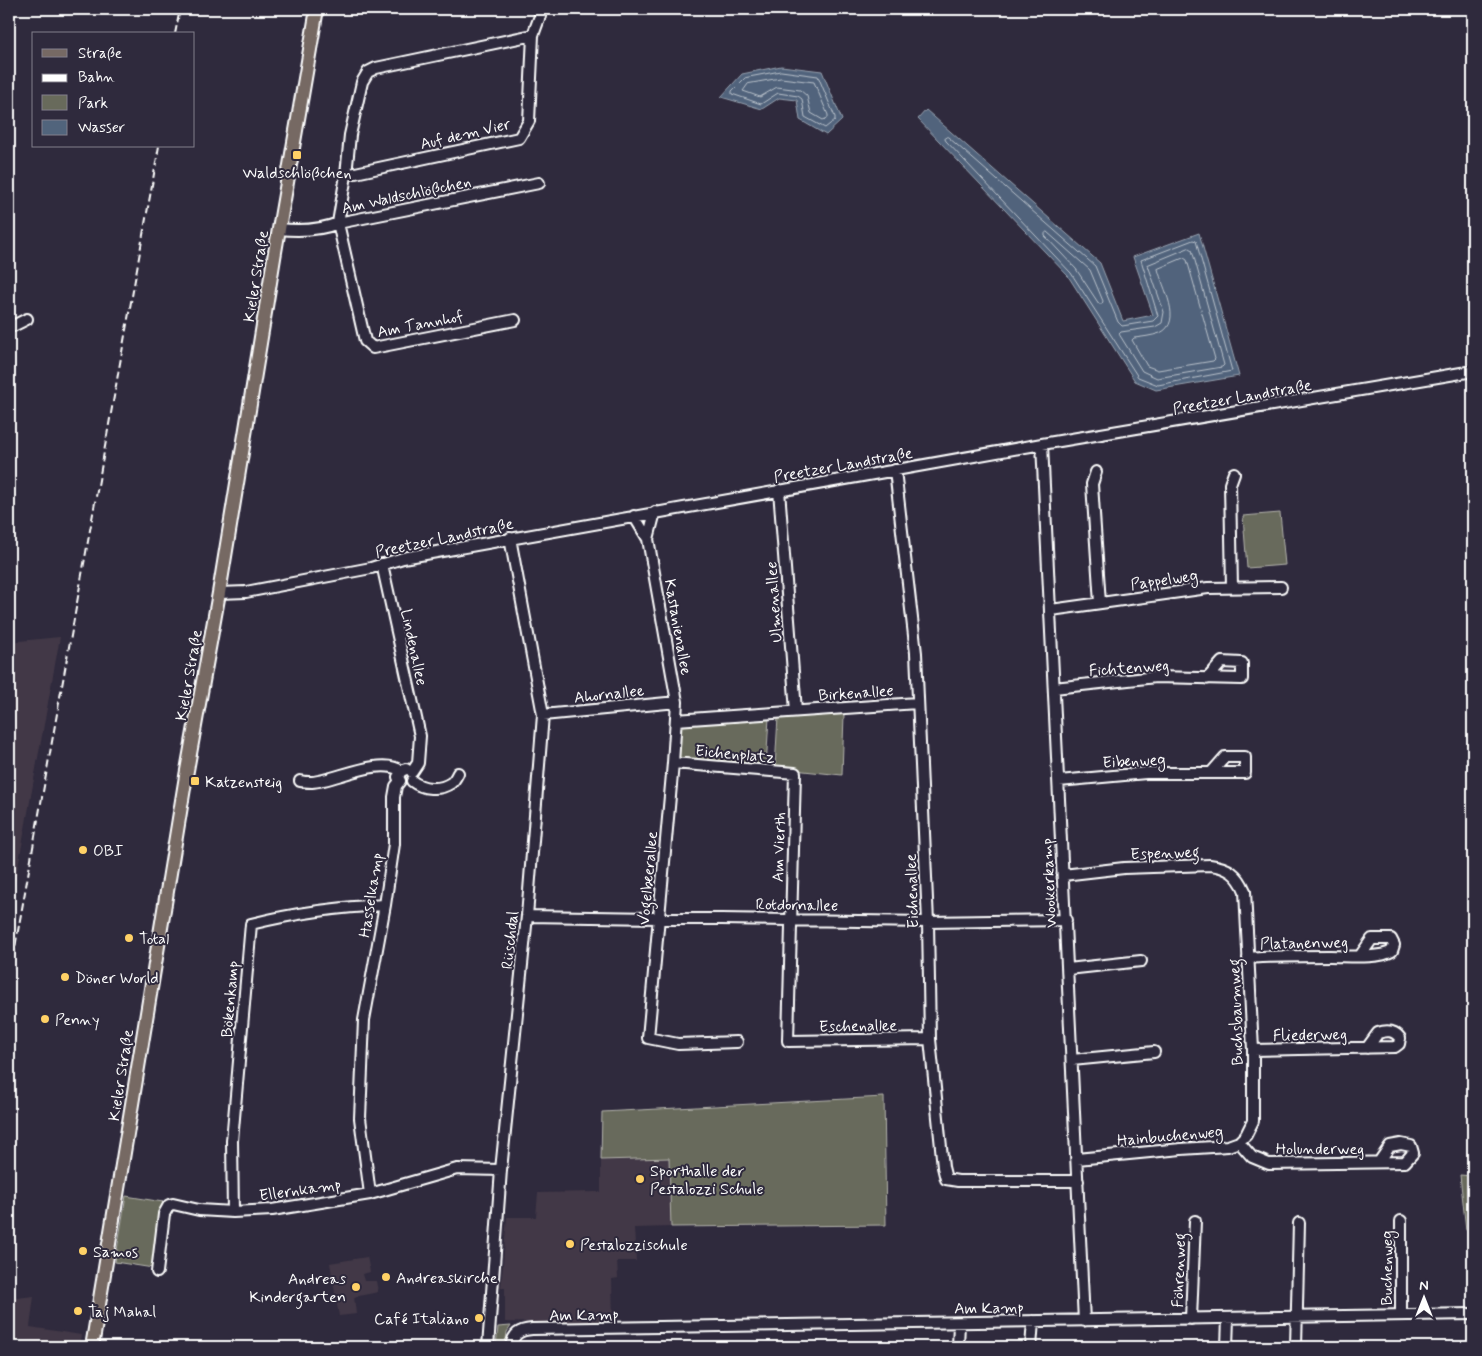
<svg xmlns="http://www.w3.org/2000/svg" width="1482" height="1356" font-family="Mynerve,sans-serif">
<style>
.built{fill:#433947}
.green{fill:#686a5b;stroke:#b4b4ad}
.water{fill:#51647c;stroke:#97a2b0}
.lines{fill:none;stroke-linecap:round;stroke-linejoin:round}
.shore{stroke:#b9c1cb;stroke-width:1}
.minor-casing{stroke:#fff;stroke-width:14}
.major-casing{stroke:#fff;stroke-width:16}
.minor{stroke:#2f2a3d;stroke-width:10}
.major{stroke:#766964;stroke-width:12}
.rail{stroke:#fff;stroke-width:2;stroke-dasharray:8 4;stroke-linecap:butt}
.poi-dot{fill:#ffd166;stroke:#2f2a3d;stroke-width:2}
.labels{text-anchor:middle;stroke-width:4;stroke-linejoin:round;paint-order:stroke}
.street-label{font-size:16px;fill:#fff;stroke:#2f2a3d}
.poi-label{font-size:16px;fill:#fff;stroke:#2f2a3d;text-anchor:start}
</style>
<rect width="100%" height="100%" fill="#2f2a3d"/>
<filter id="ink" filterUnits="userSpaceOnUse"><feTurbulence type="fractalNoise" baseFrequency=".02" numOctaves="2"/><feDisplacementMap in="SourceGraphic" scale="10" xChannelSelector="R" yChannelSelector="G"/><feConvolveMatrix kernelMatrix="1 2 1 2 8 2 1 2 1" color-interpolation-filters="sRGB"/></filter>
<g filter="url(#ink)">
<path class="built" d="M60 637 9 916V642Z
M669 1158 671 1227 634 1228 636 1261H617L618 1278 612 1279 613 1324 505 1322V1288L501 1287 507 1217H536L538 1193 601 1192V1160Z
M367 1257 370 1272 362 1274 364 1281H376L378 1292 354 1297 356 1314 339 1316 330 1263Z
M34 1296 30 1327 81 1335 79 1345 9 1339V1299Z"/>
<path class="green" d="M1280 513 1285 565 1247 568 1243 516Z
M844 714 842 775 775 768 778 717Z
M769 717 766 768 677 760 680 724Z
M884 1097 886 1225 671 1227 669 1158 601 1160 602 1112Z
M1460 1175 1473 1176V1230H1466Z
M126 1196 163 1202 153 1268 115 1262Z
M511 1326 507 1332 505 1347H496L498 1327Z"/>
<path class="water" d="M781 66 822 71 842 120 826 135 800 120 797 100 779 98 762 109 721 97 742 74Z
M926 110 1100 263 1123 321 1153 315 1133 257 1199 233 1239 376 1156 390 1135 381 1068 276 918 119Z"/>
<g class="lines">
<path class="shore" d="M781 71 818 76 835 117V120L825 128 805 117 802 99 798 96 778 93 761 104 732 94V91L745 78Z
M781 78 814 82 828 115V118L823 120 811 113 807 96 800 90 777 87 760 97 743 91 748 84Z
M948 137 1095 266 1118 322 1122 326 1153 321 1158 316 1141 260 1193 240 1196 241 1232 371 1158 385 1138 377 1071 273 946 141 945 139Z
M1047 232 1090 270 1103 301 1102 304H1099L1076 269 1045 236V234Z
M1189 248 1192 250 1224 365 1222 367 1157 378 1142 371 1119 334 1121 332 1155 327 1162 323 1164 312 1148 265Z
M1184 258 1187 260 1215 359 1213 361 1158 370 1147 366 1132 340 1134 338C1142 337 1152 336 1160 333 1184 322 1162 287 1158 269Z"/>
<defs>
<path id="minor" d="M346 175 519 138 529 121 533 35 540 16V9
M279 229C299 231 319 231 338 223L539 183
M515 320 373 348 365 341 338 223 346 175 350 135 362 82 368 72 376 68 533 35
M9 327 13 326 27 319
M1042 444 1084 1321
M895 470 916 653 928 922 930 1039 943 1167 946 1179 958 1181H1078
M1096 472 1092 484 1100 603
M779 490 796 711
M634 516 648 539 677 702 673 763 648 1038 678 1044 737 1042
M648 539 655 512
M382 564 420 736 418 763 412 772
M1232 587 1230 484 1234 473
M219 593 246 592 371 568 403 558 1042 444 1473 371
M1051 610 1208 588 1281 587
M1054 688 1156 677 1242 679V663L1222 662 1207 679
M543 715 677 702
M676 720 917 703
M673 763 795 773 788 1041 930 1039
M300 781C304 782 308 782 312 782 334 781 381 756 401 771L406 769
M412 781C422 789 439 791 451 783 454 781 456 777 458 773
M1059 781 1146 773H1245V757H1225L1211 773
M1063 875 1124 868 1210 865C1228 867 1238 874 1245 891L1253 1050V1121L1246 1135 1239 1142 1228 1146 1181 1149 1077 1159
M527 916 928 922 1066 920
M1248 958C1275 956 1303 956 1330 956 1347 956 1379 959 1392 951L1394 945 1391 939H1372L1360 956
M1068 969 1141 961
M1253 1050 1395 1047 1399 1044 1400 1038C1394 1030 1387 1030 1378 1033L1367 1048
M1072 1060 1154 1052
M1239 1142 1252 1157 1269 1164 1405 1162 1413 1153 1411 1146 1401 1144 1390 1146 1379 1162
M370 1194 360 1118 364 1020 385 905 394 844V797L396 786 400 781 398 777 401 771
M233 1212 232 1141 251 924C295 913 339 907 385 905
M1401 1221V1315
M157 1272 164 1214 169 1205 173 1204 199 1210 233 1212 272 1210 370 1194 457 1169 501 1170
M1191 1319 1195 1221
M488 1347 501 1170 527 916 543 715 510 538
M511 1347C513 1334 519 1330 532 1329L1473 1314
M958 1347 959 1323
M1031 1347 1033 1321
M1227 1347 1228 1318
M1296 1347 1299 1223"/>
<path id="major" d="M92 1347 186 776 219 593 275 252 317 9"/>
</defs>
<use href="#minor" class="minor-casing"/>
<use href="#major" class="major-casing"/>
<use href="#minor" class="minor"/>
<use href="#major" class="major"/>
<path class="rail" d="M175 34 180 9
M9 981 159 146"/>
</g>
</g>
<g class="poi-dot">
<rect x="292" y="150" width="10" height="10" rx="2.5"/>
<rect x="190" y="776" width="10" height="10" rx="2.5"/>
<circle cx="83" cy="850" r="5"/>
<circle cx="129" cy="938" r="5"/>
<circle cx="65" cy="977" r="5"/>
<circle cx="45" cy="1019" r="5"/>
<circle cx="640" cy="1179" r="5"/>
<circle cx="570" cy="1244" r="5"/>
<circle cx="83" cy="1251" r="5"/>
<circle cx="386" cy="1277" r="5"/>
<circle cx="356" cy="1287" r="5"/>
<circle cx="78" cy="1311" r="5"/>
<circle cx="479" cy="1318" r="5"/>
</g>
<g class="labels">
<g class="street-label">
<text transform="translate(465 133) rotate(-13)" y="6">Auf dem Vier</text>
<text transform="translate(406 194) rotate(-12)" y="6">Am Waldschlößchen</text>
<text transform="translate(255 276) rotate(-81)" y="6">Kieler Straße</text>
<text transform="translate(420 323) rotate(-11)" y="6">Am Tannhof</text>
<text transform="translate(1242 396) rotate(-10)" y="6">Preetzer Landstraße</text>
<text transform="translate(843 464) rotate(-10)" y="6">Preetzer Landstraße</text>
<text transform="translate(444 537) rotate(-12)" y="6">Preetzer Landstraße</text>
<text transform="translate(1164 579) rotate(-8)" y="6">Pappelweg</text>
<text transform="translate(773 602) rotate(-94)" y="6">Ulmenallee</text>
<text transform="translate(679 627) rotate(80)" y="6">Kastanienallee</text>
<text transform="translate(415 647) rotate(78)" y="6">Lindenallee</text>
<text transform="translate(1129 667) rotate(-4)" y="6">Fichtenweg</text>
<text transform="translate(188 675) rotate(-80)" y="6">Kieler Straße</text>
<text transform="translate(856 692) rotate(-4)" y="6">Birkenallee</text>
<text transform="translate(609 693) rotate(-6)" y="6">Ahornallee</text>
<text transform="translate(735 753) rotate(5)" y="6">Eichenplatz</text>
<text transform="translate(1134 760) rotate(-3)" y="6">Eibenweg</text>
<text transform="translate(778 847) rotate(-88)" y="6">Am Vierth</text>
<text transform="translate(1165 852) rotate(-2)" y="6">Espenweg</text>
<text transform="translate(647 878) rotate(-85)" y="6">Vogelbeerallee</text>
<text transform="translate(1048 883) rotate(-93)" y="6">Wookerkamp</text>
<text transform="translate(911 891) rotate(-92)" y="6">Eichenallee</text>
<text transform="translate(370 895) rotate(-81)" y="6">Hasselkamp</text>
<text transform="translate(797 904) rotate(1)" y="6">Rotdornallee</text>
<text transform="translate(509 940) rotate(-84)" y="6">Rüschdal</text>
<text transform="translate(1304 942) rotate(-1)" y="6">Platanenweg</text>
<text transform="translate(229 999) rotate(-85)" y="6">Bökenkamp</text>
<text transform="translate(1235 1012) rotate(-92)" y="6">Buchsbaumweg</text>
<text transform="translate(858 1025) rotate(-1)" y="6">Eschenallee</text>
<text transform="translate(1310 1034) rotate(-1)" y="6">Fliederweg</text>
<text transform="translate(120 1075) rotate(-81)" y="6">Kieler Straße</text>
<text transform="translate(1170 1135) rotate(-5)" y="6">Hainbuchenweg</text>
<text x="1320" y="1154">Holunderweg</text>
<text transform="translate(300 1189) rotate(-8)" y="6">Ellernkamp</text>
<text transform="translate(1386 1268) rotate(-90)" y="6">Buchenweg</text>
<text transform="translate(1178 1270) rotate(-88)" y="6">Föhrenweg</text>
<text transform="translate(989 1307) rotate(-1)" y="6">Am Kamp</text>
<text transform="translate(584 1314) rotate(-1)" y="6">Am Kamp</text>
</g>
<g class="poi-label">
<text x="297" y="178" text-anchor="middle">Waldschlößchen</text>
<text x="205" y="787">Katzensteig</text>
<text x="93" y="856">OBI</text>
<text x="139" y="944">Total</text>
<text x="75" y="983">Döner World</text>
<text x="55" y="1025">Penny</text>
<text x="650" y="1176">Sporthalle der<tspan x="650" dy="18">Pestalozzi Schule</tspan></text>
<text x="580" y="1250">Pestalozzischule</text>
<text x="93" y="1257">Samos</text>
<text x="396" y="1283">Andreaskirche</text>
<text x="346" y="1284" text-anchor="end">Andreas<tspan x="346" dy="18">Kindergarten</tspan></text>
<text x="88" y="1317">Taj Mahal</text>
<text x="469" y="1324" text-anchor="end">Café Italiano</text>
</g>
</g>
<rect width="1482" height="1356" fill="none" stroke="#2f2a3d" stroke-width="30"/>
<rect x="15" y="15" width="1452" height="1326" fill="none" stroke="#fff" stroke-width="2" filter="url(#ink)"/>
<rect x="32" y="32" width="162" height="115" fill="#2f2a3d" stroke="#827f8b"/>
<rect x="42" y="49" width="25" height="8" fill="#766964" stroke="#827f8b"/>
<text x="78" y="58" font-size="15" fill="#ffffff">Straße</text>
<rect x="42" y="74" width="25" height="8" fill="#ffffff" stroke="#827f8b"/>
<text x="78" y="82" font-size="15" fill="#ffffff">Bahn</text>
<rect x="42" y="95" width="25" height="15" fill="#686a5b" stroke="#827f8b"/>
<text x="78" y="108" font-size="15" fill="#ffffff">Park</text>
<rect x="42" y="120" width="25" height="15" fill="#51647c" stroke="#827f8b"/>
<text x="78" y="132" font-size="15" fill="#ffffff">Wasser</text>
<g transform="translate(1424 1298)" stroke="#2f2a3d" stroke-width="4" paint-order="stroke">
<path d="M0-4L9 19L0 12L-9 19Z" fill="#ffffff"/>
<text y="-8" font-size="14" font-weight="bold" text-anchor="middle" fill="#ffffff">N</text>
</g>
</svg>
